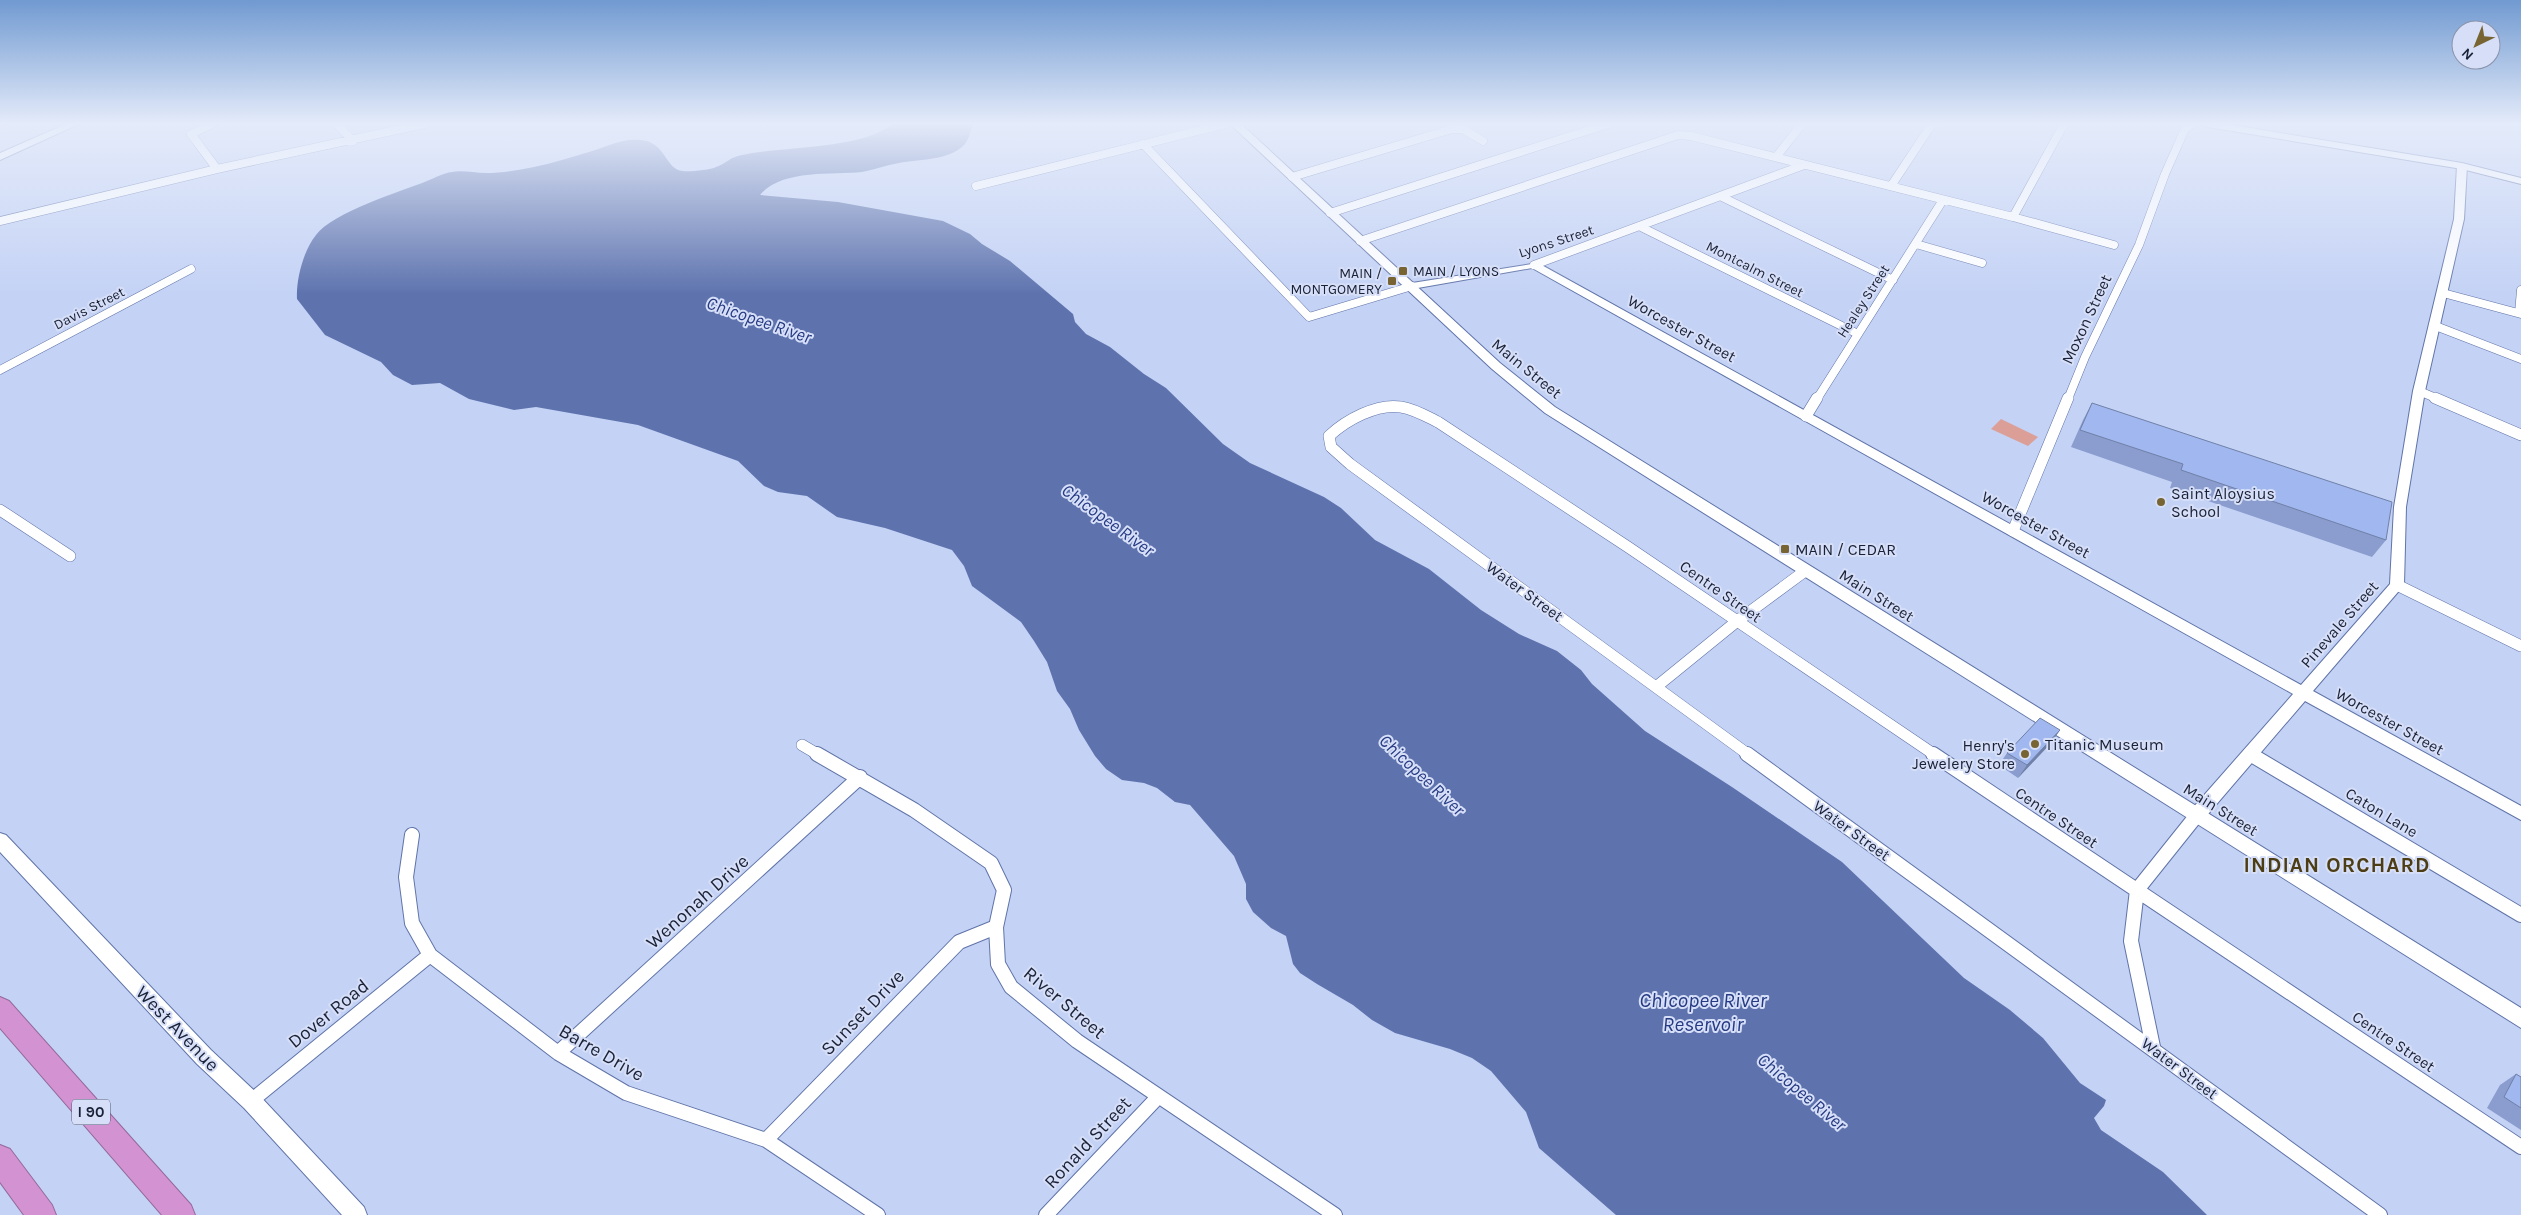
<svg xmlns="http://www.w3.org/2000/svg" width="2521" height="1215" font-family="Karla,sans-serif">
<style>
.green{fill:#db9f97}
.water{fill:#5e73ae}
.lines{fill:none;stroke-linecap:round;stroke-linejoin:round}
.minor-far2-casing{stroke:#6074a8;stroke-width:9}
.minor-far1-casing{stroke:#6074a8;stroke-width:12}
.minor-casing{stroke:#6074a8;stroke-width:16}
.tertiary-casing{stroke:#6074a8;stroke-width:2}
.secondary-casing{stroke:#6074a8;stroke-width:2}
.primary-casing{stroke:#926a9b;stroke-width:1}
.motorway-casing{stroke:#926a9b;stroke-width:2}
.minor-far2{stroke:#fff;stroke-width:8}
.minor-far1{stroke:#fff;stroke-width:11}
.minor{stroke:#fff;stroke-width:14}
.tertiary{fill:#fff;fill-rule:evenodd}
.secondary{fill:#fff;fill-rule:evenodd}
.primary{fill:#e5bee3;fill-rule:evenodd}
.motorway{fill:#d392d1;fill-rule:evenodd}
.wall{fill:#8a9dce}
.shaded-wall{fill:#7080a7}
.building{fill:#a0b7ef;stroke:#7080a7}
.poi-dot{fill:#776432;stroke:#d6dff7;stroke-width:2}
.labels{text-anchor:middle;stroke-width:4;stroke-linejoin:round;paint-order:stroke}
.far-street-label{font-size:14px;fill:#192136;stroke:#d6dff7}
.far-poi-label{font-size:14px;fill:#192136;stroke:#d6dff7;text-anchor:start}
.shield{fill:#d6dff7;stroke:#525a70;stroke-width:1}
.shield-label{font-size:15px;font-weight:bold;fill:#192136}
.street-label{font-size:16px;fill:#192136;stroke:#d6dff7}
.poi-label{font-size:16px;fill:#192136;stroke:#d6dff7;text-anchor:start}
.water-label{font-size:18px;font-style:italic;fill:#263a83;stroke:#d6dff7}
.near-street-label{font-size:19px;fill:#192136;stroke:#d6dff7}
.district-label{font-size:21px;font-weight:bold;letter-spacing:1px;fill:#4c3d15;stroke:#d6dff7}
.near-water-label{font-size:21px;font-style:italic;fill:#263a83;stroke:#d6dff7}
</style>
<rect width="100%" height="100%" fill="#c4d2f5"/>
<path class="green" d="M2001 419 2038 437 2028 446 1991 429Z"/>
<path class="water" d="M893 124H973C970 131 970 138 964 145 948 161 919 159 899 163 886 165 874 170 862 172 832 175 781 169 760 195L838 202 943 221 970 234 982 244 1010 261 1073 314 1075 322 1086 334 1110 347 1144 374 1166 388 1223 444 1250 463 1324 497 1341 508 1375 540 1429 569 1481 610 1519 634 1557 651 1581 670 1592 684 1645 731 1732 787 1842 862 1964 978 2010 1010 2043 1038 2080 1083 2106 1100 2104 1106 2094 1118 2101 1130 2163 1172 2207 1215H1616L1539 1148 1526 1112 1491 1071 1472 1058 1450 1049 1395 1033 1372 1020 1353 1005 1317 984 1300 973 1293 964 1286 936 1271 928 1253 912 1246 899V884L1234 856 1190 805 1175 802 1157 788 1144 783 1122 780 1106 769 1095 756 1079 730 1070 709 1057 691 1047 662 1034 641 1021 622 972 586 964 566 952 550 885 528 837 517 807 496 778 492 764 486 738 461 638 425 536 407 514 410 469 399 440 383 412 385 393 375 381 362 325 335 297 299C296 280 303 251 316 235 333 212 400 192 427 181 435 178 443 173 452 172 462 170 475 173 486 173 502 173 518 170 534 167 553 163 571 157 589 152 606 147 622 138 640 140 666 141 665 170 683 171 689 172 710 170 716 167 727 163 730 157 742 155 784 146 859 150 893 124Z"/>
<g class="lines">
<defs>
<path id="minor-far2" d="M212 124 191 134 217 169
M337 124 353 141
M1143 144 1309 317 1412 286
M1776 157 1802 124
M1292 177 1452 129H1463L1483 141
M976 186 1225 124
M1891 186 1932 124
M1722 197 1893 280
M1330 213 1608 124
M2013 217 2064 124
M0 221 217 169 424 124
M1641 227 1858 334
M1360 241 1678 135 1691 136 2013 217 2114 245
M1916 244 1982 263
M1534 265 1804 165
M2443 293 2521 314
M2519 313 2521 290
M2433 325 2521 359
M0 370 191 269
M2419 391 2438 399
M1817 399 1943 200
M2068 399 2085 357 2139 245 2165 174 2185 129 2192 124"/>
<path id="minor-far1" d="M2435 398 2521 435
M1806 416 1817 398
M0 510 70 556
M2013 531 2068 398
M2397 585 2521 646
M1656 687 1736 622 1805 571
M802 745 819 755
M1749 755 1350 464 1331 447 1329 436C1346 420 1377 403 1401 407 1414 409 1426 416 1438 422L1628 547 1935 755"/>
<path id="minor" d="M817 754 914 810 991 863 1004 890 996 927 998 964 1011 987 1077 1041 1335 1215
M1747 754 2380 1215
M1933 754 2521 1147
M2250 754 2521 915
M412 835 406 877 412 923 430 955 558 1053 626 1093 766 1140 878 1215
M2153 1047 2131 941 2137 890 2197 815
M558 1053 860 777
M251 1101 430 955
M766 1140 959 942 996 927
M1046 1215 1158 1097"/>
<path id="tertiary" d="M2462 163 2467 166 2464 219 2425 391 2406 507 2404 585 2313 691 2521 806V820L2305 701 2203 820 2197 822 2191 820 2189 815 2191 810 2293 694 1532 268 1412 289 1407 286 1412 283 1538 263 2301 685 2390 584 2394 507 2413 391 2454 219 2457 166Z"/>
<path id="secondary" d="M66 124H79L0 160V153Z
M1230 124H1241L1500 363 1555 407 2521 1008V1028L1545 413 1492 369Z
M2203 124H2226L2462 163 2521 178V184L2462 169 2208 127Z
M0 833 6 835 211 1050 258 1094 364 1207 367 1215H342L244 1108 197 1064 0 852Z"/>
<path id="primary" d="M0 124H10L0 128Z"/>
<path id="motorway" d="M0 997 9 1001 191 1205 195 1215H162L0 1028Z
M0 1145 10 1149 52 1205 56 1215H24L0 1182Z"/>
</defs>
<use href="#minor-far2" class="minor-far2-casing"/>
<use href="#minor-far1" class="minor-far1-casing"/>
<use href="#minor" class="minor-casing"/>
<use href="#tertiary" class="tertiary-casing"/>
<use href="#secondary" class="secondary-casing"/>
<use href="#primary" class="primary-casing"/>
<use href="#motorway" class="motorway-casing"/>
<use href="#minor-far2" class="minor-far2"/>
<use href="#minor-far1" class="minor-far1"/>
<use href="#minor" class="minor"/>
<use href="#tertiary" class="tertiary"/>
<use href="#secondary" class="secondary"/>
<use href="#primary" class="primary"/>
<use href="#motorway" class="motorway"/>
</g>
<path class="wall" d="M2092 403 2386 540 2372 557 2170 488 2172 482 2071 447 2083 420Z
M2060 730 2051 743 2018 778 1999 765 2007 753Z
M2516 1074 2521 1077V1130L2487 1108 2500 1085Z"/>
<path class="shaded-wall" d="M2060 730 2051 743 2018 778 2027 765Z"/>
<path class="building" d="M2092 403 2392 502 2386 540 2181 470 2183 464 2080 430Z
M2040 718 2060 730 2027 765 2007 753Z
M2516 1074 2521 1077V1108L2504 1097Z"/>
<linearGradient id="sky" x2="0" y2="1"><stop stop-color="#719ad1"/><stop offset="0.42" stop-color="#e4ebfa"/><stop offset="1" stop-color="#e4ebfa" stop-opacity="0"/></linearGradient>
<rect width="2521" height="294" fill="url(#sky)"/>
<g class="poi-dot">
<rect x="1398" y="266" width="10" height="10" rx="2.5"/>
<rect x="1387" y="276" width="10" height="10" rx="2.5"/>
<circle cx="2161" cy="502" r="5"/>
<rect x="1780" y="544" width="10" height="10" rx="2.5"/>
<circle cx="2035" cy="744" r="5"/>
<circle cx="2025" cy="754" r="5"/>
</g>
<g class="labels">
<g class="far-street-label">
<text transform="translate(1556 241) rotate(-18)" y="5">Lyons Street</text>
<text transform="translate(1755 269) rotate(27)" y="5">Montcalm Street</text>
<text transform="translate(1863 301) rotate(-57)" y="5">Healey Street</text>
<text transform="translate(89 308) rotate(-27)" y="5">Davis Street</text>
</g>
<g class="far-poi-label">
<text x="1413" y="276">MAIN / LYONS</text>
<text x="1382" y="278" text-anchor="end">MAIN /<tspan x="1382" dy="16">MONTGOMERY</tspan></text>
</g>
<rect class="shield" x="72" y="1099.5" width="38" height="25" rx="4"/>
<g class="shield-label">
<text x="91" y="1117">I 90</text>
</g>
<g class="street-label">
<text transform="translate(2086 319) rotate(-65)" y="6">Moxon Street</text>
<text transform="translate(1682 328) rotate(29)" y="6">Worcester Street</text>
<text transform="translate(1527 368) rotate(39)" y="6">Main Street</text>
<text transform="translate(2036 524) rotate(29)" y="6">Worcester Street</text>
<text transform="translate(1525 591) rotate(36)" y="6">Water Street</text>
<text transform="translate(1721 591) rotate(35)" y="6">Centre Street</text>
<text transform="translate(1877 595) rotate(32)" y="6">Main Street</text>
<text transform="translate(2339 624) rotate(-49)" y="6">Pinevale Street</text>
<text transform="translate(2390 721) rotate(29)" y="6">Worcester Street</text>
<text transform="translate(2221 809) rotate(32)" y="6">Main Street</text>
<text transform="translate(2382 812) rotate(31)" y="6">Caton Lane</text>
<text transform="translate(2057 817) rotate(34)" y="6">Centre Street</text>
<text transform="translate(1852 830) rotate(36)" y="6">Water Street</text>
<text transform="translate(2394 1041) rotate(34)" y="6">Centre Street</text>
<text transform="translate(2180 1068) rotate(37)" y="6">Water Street</text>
</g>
<g class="poi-label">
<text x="2171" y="499">Saint Aloysius<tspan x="2171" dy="18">School</tspan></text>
<text x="1795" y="555">MAIN / CEDAR</text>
<text x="2045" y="750">Titanic Museum</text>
<text x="2015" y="751" text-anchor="end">Henry's<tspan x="2015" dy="18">Jewelery Store</tspan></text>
</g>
<g class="water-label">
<text transform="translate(759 320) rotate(19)" y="6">Chicopee River</text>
<text transform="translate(1108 520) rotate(36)" y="6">Chicopee River</text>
<text transform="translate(1422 775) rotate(43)" y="6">Chicopee River</text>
<text transform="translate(1802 1092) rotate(40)" y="6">Chicopee River</text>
</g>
<g class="near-street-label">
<text transform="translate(697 901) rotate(-42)" y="7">Wenonah Drive</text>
<text transform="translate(1065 1002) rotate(40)" y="7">River Street</text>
<text transform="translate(862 1012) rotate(-46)" y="7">Sunset Drive</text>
<text transform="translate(328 1013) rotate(-39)" y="7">Dover Road</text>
<text transform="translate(178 1028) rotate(46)" y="7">West Avenue</text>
<text transform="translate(602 1052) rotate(30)" y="7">Barre Drive</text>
<text transform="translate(1087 1142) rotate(-47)" y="7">Ronald Street</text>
</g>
<g class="district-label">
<text x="2337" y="872">INDIAN ORCHARD</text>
</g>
<g class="near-water-label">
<text x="1703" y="1007">Chicopee River<tspan x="1703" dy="24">Reservoir</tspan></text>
</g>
</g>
<g transform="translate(2476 45) rotate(223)"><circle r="24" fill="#d6dff7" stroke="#8a93aa"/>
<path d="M0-4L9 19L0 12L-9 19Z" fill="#776432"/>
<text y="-8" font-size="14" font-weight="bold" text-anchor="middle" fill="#192136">N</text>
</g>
</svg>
